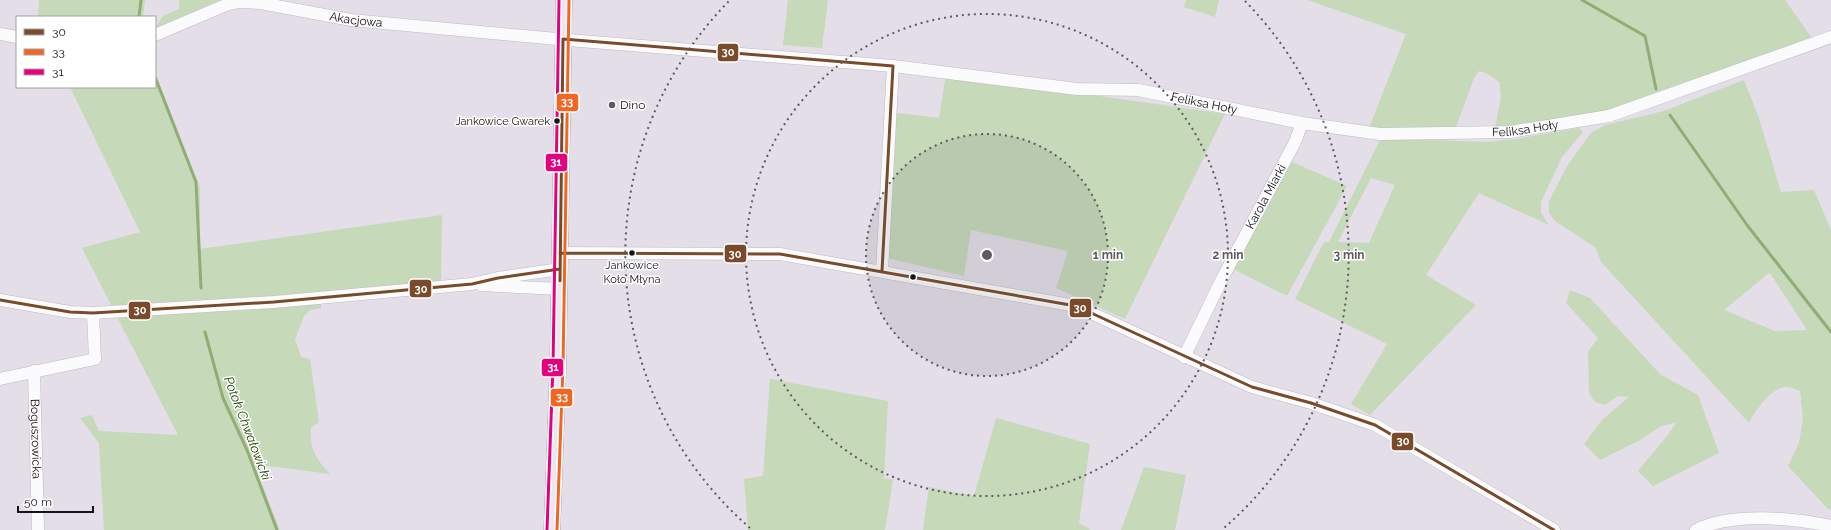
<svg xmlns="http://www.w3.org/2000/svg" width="1831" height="530" font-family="Raleway,sans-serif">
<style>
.green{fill:#c6d9b8;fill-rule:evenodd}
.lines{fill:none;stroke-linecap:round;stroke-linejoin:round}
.stream{stroke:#90ae74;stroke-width:3}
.minor-casing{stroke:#bebac1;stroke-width:13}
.major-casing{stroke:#aba2b3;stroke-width:17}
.minor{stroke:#fbfafc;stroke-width:12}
.major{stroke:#ece6f0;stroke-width:16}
.bus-1-casing{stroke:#fff;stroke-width:6}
.bus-2-casing{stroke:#fff;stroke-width:6}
.bus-3-casing{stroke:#fff;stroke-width:6}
.bus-1{stroke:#7a4b2a;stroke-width:3}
.bus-2{stroke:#f26522;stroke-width:3}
.bus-3{stroke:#e5007d;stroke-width:3}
.ring{fill:none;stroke:#5e5a61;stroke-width:2;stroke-dasharray:2 4}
.poi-dot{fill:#5e5a61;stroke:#fff;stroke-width:1.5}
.bus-dot{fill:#161318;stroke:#fff;stroke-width:1.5}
.labels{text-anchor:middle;stroke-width:3;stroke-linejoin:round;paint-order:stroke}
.bus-label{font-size:11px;fill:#161318;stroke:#fff;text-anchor:end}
.street-label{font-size:12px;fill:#161318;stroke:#fff}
.poi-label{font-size:12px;fill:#161318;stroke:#fff;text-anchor:start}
.water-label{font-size:13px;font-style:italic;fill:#2b490a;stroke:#fff}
.centre{fill:#5e5a61;stroke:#fff;stroke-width:2}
.ring-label{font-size:12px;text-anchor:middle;font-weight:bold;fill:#5e5a61;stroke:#fff;stroke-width:3;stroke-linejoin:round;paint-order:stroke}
.line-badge{stroke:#fff;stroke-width:1.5}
.badge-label{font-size:11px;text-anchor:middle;font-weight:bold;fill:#fff}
</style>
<rect width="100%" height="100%" fill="#e3dee8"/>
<path class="green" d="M39 0H145L143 17H38Z
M179 0H220L155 28 163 16 179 9Z
M788 0H828L822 48 783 45Z
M1186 0H1219L1215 17 1184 7Z
M1307 0H1785L1814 41 1609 114 1495 129 1501 96 1499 82 1488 74 1479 71 1474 78 1455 130 1369 128 1406 34Z
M155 72 200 188V249L442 215 441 282 278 296 112 307 82 248 140 232 70 87H155Z
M946 74 1225 114 1125 319 1056 288 1068 251 971 230 964 276 887 258 891 112 939 118Z
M1744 80 1759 118 1781 192 1814 190 1831 230V510L1828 509 1788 466 1799 443 1803 419 1800 391C1796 390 1789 386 1784 387 1769 390 1756 410 1749 423L1601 262 1596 248 1555 221 1549 213V201L1567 166 1591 133 1605 125 1664 111ZM1769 273H1770L1807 330 1775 331 1724 310Z
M1579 128 1583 132 1562 157 1541 202V213L1549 225 1479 193 1426 275 1476 305 1370 415 1351 404 1387 344 1295 299 1324 242H1329L1381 138 1486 142 1516 139ZM1371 178 1395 185 1369 243 1338 242Z
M1290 161 1347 186 1287 296 1231 268Z
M1570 290 1590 298 1661 375 1698 395 1719 453 1653 486 1638 471 1667 436 1677 422 1661 426 1640 440 1600 460 1584 444 1602 420 1629 397 1618 396 1605 405 1595 402 1589 393 1588 352 1598 338 1566 303Z
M321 303V308L310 310 304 316 295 339 301 357 310 359 319 422 311 428C309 449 317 460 330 474L254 464 280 530H104L99 443 80 418 92 415 99 431 178 435 116 315 244 310Z
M770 379 888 401 884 478 893 480 885 530H748L744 479 763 476Z
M996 418 1090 444 1079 523 1091 530H923L929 487 974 496Z
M1144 467 1186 475 1175 530H1121Z"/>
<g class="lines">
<path class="stream" d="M1582 0 1645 36 1656 89
M139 17 141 0
M155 77 196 182 201 288
M1670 115 1747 225 1831 332
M205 332 223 398 247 450 277 530"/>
<defs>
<g id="minor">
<path d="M0 34 17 37"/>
<path id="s1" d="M155 35 226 5 238 2 261 3 351 20 568 40 893 66 1077 89 1138 90 1302 123 1380 134 1510 132 1609 116 1831 37"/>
<path d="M560 253 780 254 1076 306 1252 387 1311 403 1375 425 1554 530"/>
<path d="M882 271 893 66"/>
<path d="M481 285 559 289"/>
<path d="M0 300 70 312 93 313 274 302 472 284 498 278 560 269"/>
<path id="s2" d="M1184 357 1222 279 1295 142 1302 123"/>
<path id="s3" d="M34 371 38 530"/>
<path d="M0 379 95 359 93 313"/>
<path d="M1696 530C1732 512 1793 518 1831 526"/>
</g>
<path id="major" d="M552 530 558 366 564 0"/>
</defs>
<use href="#minor" class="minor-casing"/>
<use href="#major" class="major-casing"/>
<use href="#minor" class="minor"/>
<use href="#major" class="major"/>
<defs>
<path id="bus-1" d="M563 39 893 66
M560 253 780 254 1076 306 1252 387 1311 403 1375 425 1554 530
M882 271 893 66
M560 281 563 39
M0 300 70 312 93 313 274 302 472 284 498 278 560 269"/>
<path id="bus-2" d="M557 530 563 366 569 0"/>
<path id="bus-3" d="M547 530 553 366 559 0"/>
</defs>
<use href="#bus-1" class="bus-1-casing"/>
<use href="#bus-2" class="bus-2-casing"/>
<use href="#bus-3" class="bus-3-casing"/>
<use href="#bus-1" class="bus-1"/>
<use href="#bus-2" class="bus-2"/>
<use href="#bus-3" class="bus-3"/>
</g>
<circle cx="987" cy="255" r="121" fill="#5e5a61" fill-opacity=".12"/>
<g class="ring">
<circle cx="987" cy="255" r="121"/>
<circle cx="987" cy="255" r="241"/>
<path d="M750 528A362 362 0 0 1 729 1M1245 1A362 362 0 0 1 1224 528"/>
</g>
<circle class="poi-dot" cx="612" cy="105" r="4"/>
<g class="bus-dot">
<circle cx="557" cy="121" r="3.5"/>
<circle cx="632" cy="253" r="3.5"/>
<circle cx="913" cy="277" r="3.5"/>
</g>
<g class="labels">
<g class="bus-label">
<text x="550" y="125">Jankowice Gwarek</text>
<text x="632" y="269" text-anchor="middle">Jankowice<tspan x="632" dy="14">Koło Młyna</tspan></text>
</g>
<g class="street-label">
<text dy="4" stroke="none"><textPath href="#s1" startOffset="209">Akacjowa</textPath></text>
<text dy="4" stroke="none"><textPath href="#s1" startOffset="1062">Feliksa Hoły</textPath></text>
<text dy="4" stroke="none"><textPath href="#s1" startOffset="1386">Feliksa Hoły</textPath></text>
<text dy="4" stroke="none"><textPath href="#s2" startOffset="180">Karola Miarki</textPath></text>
<text dy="4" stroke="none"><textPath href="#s3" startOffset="68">Boguszowicka</textPath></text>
</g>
<g class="poi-label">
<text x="620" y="109">Dino</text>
</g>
<g class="water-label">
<text transform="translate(248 428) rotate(69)" y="5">Potok Chwałowicki</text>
</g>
</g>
<circle cx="987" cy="255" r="6" class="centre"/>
<g class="ring-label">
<text x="1108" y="259">1 min</text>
<text x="1228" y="259">2 min</text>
<text x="1349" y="259">3 min</text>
</g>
<g class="line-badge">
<rect x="717" y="43" width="22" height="19" rx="4" fill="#7a4b2a"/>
<rect x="556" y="93" width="23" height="19" rx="4" fill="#f26522"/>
<rect x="545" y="153" width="23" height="19" rx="4" fill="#e5007d"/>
<rect x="724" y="244" width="23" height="19" rx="4" fill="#7a4b2a"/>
<rect x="409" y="279" width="23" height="19" rx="4" fill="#7a4b2a"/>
<rect x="1069" y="298" width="23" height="20" rx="4" fill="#7a4b2a"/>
<rect x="128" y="301" width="23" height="19" rx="4" fill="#7a4b2a"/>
<rect x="541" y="358" width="23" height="19" rx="4" fill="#e5007d"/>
<rect x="550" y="388" width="23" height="19" rx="4" fill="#f26522"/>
<rect x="1391" y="432" width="23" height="19" rx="4" fill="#7a4b2a"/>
</g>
<g class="badge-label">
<text x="728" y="56">30</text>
<text x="567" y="106">33</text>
<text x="556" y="166">31</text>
<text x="735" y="258">30</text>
<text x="421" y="293">30</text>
<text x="1080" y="312">30</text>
<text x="140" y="314">30</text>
<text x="553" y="371">31</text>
<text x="562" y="401">33</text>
<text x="1403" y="445">30</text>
</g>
<rect x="16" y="16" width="140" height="72" fill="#ffffff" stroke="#a2a1a3"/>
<rect x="24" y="29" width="20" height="6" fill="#7a4b2a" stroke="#a2a1a3"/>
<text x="52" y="36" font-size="12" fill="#161318">30</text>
<rect x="24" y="49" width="20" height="6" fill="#f26522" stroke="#a2a1a3"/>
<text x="52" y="56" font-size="12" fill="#161318">33</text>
<rect x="24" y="69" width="20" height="6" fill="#e5007d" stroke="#a2a1a3"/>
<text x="52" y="76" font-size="12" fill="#161318">31</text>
<path d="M18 506v6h75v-6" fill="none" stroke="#161318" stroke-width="2"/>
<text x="24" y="506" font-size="12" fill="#161318" stroke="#ffffff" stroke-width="3" paint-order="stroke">50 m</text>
</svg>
